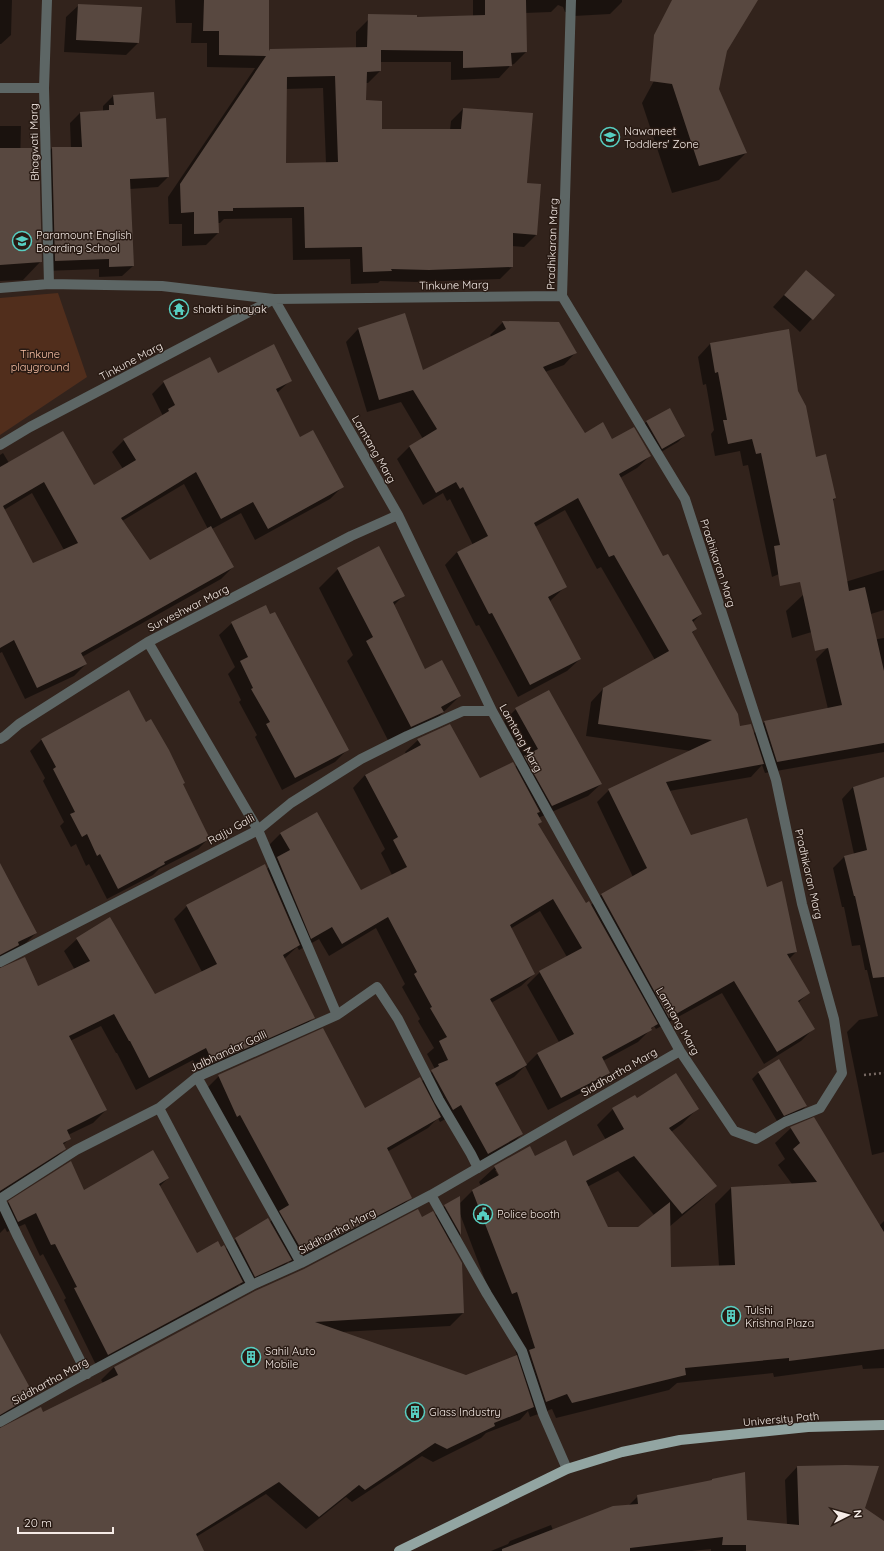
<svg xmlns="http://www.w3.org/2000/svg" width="884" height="1551" font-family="Quicksand,sans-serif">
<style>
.park{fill:#512e1c}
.shadow{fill:#0007;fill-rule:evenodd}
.building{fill:#584840;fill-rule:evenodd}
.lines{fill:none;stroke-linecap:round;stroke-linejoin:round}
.path{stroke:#766862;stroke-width:2.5;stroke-dasharray:2 3;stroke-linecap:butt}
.minor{stroke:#5d6665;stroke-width:10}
.primary{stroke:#92a5a2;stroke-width:10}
.labels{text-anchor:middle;stroke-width:3;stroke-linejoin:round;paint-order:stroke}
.poi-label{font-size:11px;fill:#f5ebe6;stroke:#281a13;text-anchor:start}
.street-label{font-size:11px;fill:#f5ebe6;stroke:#281a13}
.park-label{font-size:11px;fill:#fbc2a6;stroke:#281a13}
</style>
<rect width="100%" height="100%" fill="#32231c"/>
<path class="park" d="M58 293 87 377 0 435V298Z"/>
<path class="shadow" d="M0 0H12L11 35 1 44H0Z
M175 0H262L268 53 356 48V32L368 20 473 16V0H622V2L610 14 574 16V12H565L563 7 558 5 551 12 525 13 526 52 514 64 511 65 499 78 451 80V62H380V71L368 83H366L365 101 381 130H450L451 121 463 109 526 184 540 185 536 235 524 247 512 246V267L500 279 416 282 380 281 378 283 351 284 350 259 293 260 292 218 224 219 220 223H218V233L206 245 182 246V224H169L168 197 255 68 207 67V43H191L192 23H176ZM323 88 326 163 285 164 286 89Z
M700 0H746L726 50 718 89 746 153 719 180 672 193 642 103 694 7Z
M79 5 138 43 126 55 64 52 66 17Z
M153 94 155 120 168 177 158 187 130 189 133 266 122 276 99 277V269L45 271 42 159 52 148H71L70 123 80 113 103 112V106L113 96Z
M0 126H21L20 166 0 177Z
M0 197 41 261 23 280 0 281Z
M794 284 833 295 800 332 773 307Z
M404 314 423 372 492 338 490 335 503 322 559 323 576 352 564 365 545 372 585 434 612 440 650 456 637 468 620 478 663 558 701 614 692 623 696 629 692 633 739 728 753 734 764 722 828 709 816 659 828 647 884 638V752L765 773 762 765 751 777 669 791 690 836 767 889 796 952 789 959 808 993 798 1003 814 1028 801 1041 764 1064 722 993 656 1029 654 1026 638 1042 603 1061 609 1072 597 1085 548 1110 525 1066 514 1077 496 1087 522 1134 510 1146 476 1166 449 1117 440 1122 438 1118 428 1128 387 1152 411 1197 399 1209 291 1266 289 1261 278 1272 242 1288 240 1284 231 1293 96 1365 64 1300 66 1298 43 1254 40 1256 25 1224 7 1232 5 1228 0 1233V1211L9 1202 168 1178 159 1187 196 1254 221 1248 225 1250 236 1239 268 1219 270 1222 276 1215 207 1088 219 1076 365 1110 421 1082 435 1069 427 1054 434 1048 418 1021 420 1019 402 987 405 984 376 928 329 956 319 939 299 950 297 947 284 959 313 1018 301 1030 200 1075 193 1060 136 1090 117 1053H116L101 1026 70 1041 106 1110 93 1123 68 1135 70 1138 63 1145 65 1149 52 1161 0 1195V969L38 987 75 970 64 951 77 939 155 995 202 972 174 919 187 906 267 869 276 860 268 846 281 833 361 892 392 875 381 853 385 849 353 788 365 775 406 754 405 752 418 740 479 780 515 767 524 758 504 721 516 709 601 784 588 796 538 818 540 822 537 825 586 904 591 905 601 895 633 877 597 802 609 790 691 751 586 736 591 702 603 689 655 660 601 567 597 569 565 510 535 527 565 587 550 601 580 659 567 671 518 697 479 625 476 626 445 565 457 552 473 545 450 499 447 501 443 493 423 505 397 459 410 446 423 439 401 402 367 412 346 342 358 329ZM540 911 567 957 540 972 527 985 559 1042 538 1053 526 1065 491 1003 521 986 534 974 510 929Z
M788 330 797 391 815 458 835 498 833 501 827 554 772 577 748 465 743 466 740 451 715 456 711 434 714 430 706 384 703 385 698 357 710 344Z
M218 374 291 380 277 393 300 438 342 487 330 499 255 540 241 513 212 529 233 567 221 579 82 657 86 664 74 676 25 699 2 652 0 653V455L3 453 9 463 93 486 123 469 112 452 124 440 163 416 152 394 164 382ZM184 484 208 529 149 562 122 521ZM32 493 64 550 33 565 4 510Z
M670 410 684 436 678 442 656 455 640 428 646 422Z
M338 569 404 595 393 606 425 670 460 696 424 731 391 746 347 661 353 655 319 588Z
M884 570V610L792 638 786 611 803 595Z
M232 623 347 750 335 762 282 790 255 737 257 735 239 702 241 700 228 674 235 667 219 635Z
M129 691 146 723 182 784 209 838 198 849 159 869 153 875 107 899 89 864 86 866 76 844 71 847 60 826 64 822 43 781 45 778 30 751 41 740Z
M884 778V1152L872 1155 847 1032 859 1020 878 1016 867 970H865L860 945 852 946 844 907H842L833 868 844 857 854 854 842 799 853 787Z
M0 874 36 933 23 946 0 960Z
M779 1060 806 1106 800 1112 777 1121 752 1079 758 1073Z
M637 1099 697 1109 682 1124 671 1132 716 1186 700 1201 669 1227 670 1268 719 1266 715 1204 731 1188 792 1184 778 1165 785 1159 775 1143 791 1128 879 1226 884 1221V1368L863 1369 862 1365 774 1377 773 1373 677 1383 669 1390 556 1418 552 1409 530 1417 528 1411 520 1420 486 1433 481 1438 433 1462 422 1456 352 1502 346 1497 306 1529 266 1494 196 1537 203 1551H0V1429L43 1413 103 1383 101 1380 114 1367 255 1292 421 1218 434 1216 445 1206 459 1204 472 1191 481 1186 479 1182 495 1167 535 1157H573L606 1140 597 1125 613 1109ZM495 1170H498L501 1180ZM618 1171 654 1215 639 1228H608L587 1187ZM460 1214 496 1309 501 1307 517 1356 466 1377 341 1332 450 1326 463 1313 450 1244 460 1235Z
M0 1343 33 1395 20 1408 0 1419Z
M797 1467 884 1522V1551H711V1549L692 1551H491L508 1544 510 1541 551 1525 553 1530 628 1506 638 1496 746 1521 787 1525 785 1480Z"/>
<path class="building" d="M204 0H269V51L270 49 367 47 368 14 417 15V17L485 15V0H526L527 52 511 53 512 66 463 68V51L381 50V71L367 72 366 100 382 101V129H461L463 108 533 113 527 183 541 184 537 235 513 233V267L429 270 391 269 392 271 363 272 362 247 305 248 304 207 233 208V211H218L219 233 194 234V212L181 213 180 184 266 56 219 55V31H203ZM335 76 338 162 286 163 287 77Z
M672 0H758L727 51 719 89 747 153 699 166 672 84 650 81 654 35Z
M78 4 142 7 139 43 76 40Z
M154 92 156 119 166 118 169 177 130 179 134 266 109 267V259L55 261 52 147H82L80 112 109 110V105H114L113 95Z
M0 148H39L42 262 0 265Z
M806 270 835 295 813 320 784 295Z
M405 313 423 370 506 329 502 321 559 322 577 353 543 367 585 433 603 422 612 439 634 427 651 456 619 474 663 556 668 554 702 614 692 620 697 629 692 632 738 714 740 726 751 724 764 764 666 782 691 835 747 818 767 887 782 881 797 952 787 954 810 993 798 1001 815 1029 777 1052 734 981 669 1018 601 894 647 868 608 789 712 740 598 724 603 688 669 651 614 555 609 557 578 498 534 523 567 587 548 597 581 659 530 685 492 613 489 614 457 552 488 536 463 487 460 489 456 482 436 493 409 446 437 429 413 390 379 400 358 328Z
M789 329 798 391 806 406 816 457 826 454 836 498 833 499 849 591 865 587 884 671V743L777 762 764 721 842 705 828 648 815 651 800 582 780 586 774 546 780 545 761 453 756 454 752 439 728 444 723 420H727L718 372 715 373 710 343Z
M274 344 292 381 276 389 300 437 313 430 344 487 268 529 253 502 221 519 196 472 121 518 150 560 211 526 234 567 81 653 87 664 37 688 14 640 0 648V467L63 431 94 485 136 460 123 439 169 411 168 409 175 405 163 381 210 357 218 373ZM44 482 78 543 33 563 3 506Z
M670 408 685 436 662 449 646 421Z
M379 546 405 596 393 602 425 669 442 660 461 696 441 707 444 712 411 727 366 641 373 637 337 568Z
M266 605 270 614 275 612 349 750 295 778 266 724 270 722 251 689 253 688 240 661 248 657 231 622Z
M129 690 146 722 151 719 169 750 185 783 183 784 210 839 164 862 165 864 118 889 100 854 97 856 87 834 82 837 70 814 75 812 53 769 56 767 41 739Z
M549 690 602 784 552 806 524 756 538 749 515 708Z
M450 724 480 778 513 762 540 812 537 813 542 822 538 824 586 903 589 901 658 1024 651 1028 652 1030 602 1057 610 1073 561 1098 537 1053 574 1034 539 971 582 948 553 899 510 925 535 974 490 999 527 1065 495 1083 523 1134 488 1154 461 1105 453 1110 431 1070 439 1066 438 1064 448 1060 439 1041 447 1037 430 1008 432 1007 414 974 417 972 388 917 342 944 332 927 311 939 277 857 290 850 280 833 317 812 361 890 407 867 393 840 398 837 365 775 421 745 417 739Z
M884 777V977L873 978 855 896H854L844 856 867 850 853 787Z
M0 863 37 933 18 942 19 945 0 955Z
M265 864 300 945 283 955 315 1018 213 1063 206 1048 149 1078 130 1041H129L114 1014 69 1036 107 1110 67 1130 71 1139 63 1143 66 1149 0 1191V968L25 957 38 986 90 961 76 938 110 917 155 994 217 964 186 905Z
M323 1028 365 1108 420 1077 441 1117 387 1148 412 1198 304 1254 279 1211 289 1205 240 1115 237 1117 218 1075Z
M779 1059 807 1106 784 1116 758 1072Z
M676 1073 699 1109 669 1128 717 1186 682 1214 634 1156 586 1181 608 1227H638L670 1202 671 1267 735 1265 731 1187 817 1182 793 1149 800 1143 790 1127 814 1117 884 1232V1349L789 1361V1358L685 1368 686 1375 572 1403 567 1394 546 1402 529 1350 535 1348 517 1292 512 1294 472 1190 499 1175 494 1166 530 1146 535 1156 566 1140 573 1156 624 1129 612 1108 635 1095 637 1098Z
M153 1150 169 1178 159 1184 197 1253 218 1241 221 1247 224 1245 243 1282 108 1355 74 1288 77 1287 55 1244 51 1245 36 1213 18 1222 8 1201 71 1161 84 1190Z
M460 1196 461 1235 444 1205Z
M418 1209 422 1217 433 1211 462 1263 464 1313 315 1322 466 1375 517 1355 534 1407 494 1423 495 1426 447 1449 435 1443 365 1490 359 1485 319 1517 279 1482 196 1534 204 1551H0V1428L41 1407 43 1412 118 1375 114 1367 255 1291 304 1269Z
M268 1218 292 1260 255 1277 235 1238Z
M0 1333 34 1395 0 1415Z
M846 1465 879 1466 865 1508 884 1521V1551H746V1545H722L723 1537 630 1548V1551H502V1549L613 1506 638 1504 637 1495 712 1480V1479L745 1472 747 1520 799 1525 797 1466Z"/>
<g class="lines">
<path class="path" d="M864 1075 884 1073"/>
<path class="minor" d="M47 0 44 88 49 284
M0 88H44
M0 288 49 284 162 286 274 299 562 296
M0 445 30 427 274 299 398 515 492 711 680 1051 734 1131 756 1139 785 1122 820 1108 842 1073 834 1019 802 904 776 780 685 499 562 296 571 0
M148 642 258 830 337 1015
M0 739 5 736 19 724 148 642 351 536 398 515
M0 962 258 830 291 803 361 759 407 736 463 711H492
M197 1077 301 1263
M159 1108 252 1285
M431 1195 487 1294 522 1351 543 1414 567 1469
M87 1374 18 1237 0 1199 76 1150 159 1108 197 1077 337 1015 377 987 398 1019 439 1100 471 1154 478 1168
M0 1422 73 1381 252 1285 301 1263 431 1195 680 1051"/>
<path class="primary" d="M399 1551 567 1469 622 1452 680 1440 808 1427 884 1425"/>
</g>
<defs>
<symbol id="school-ring" viewBox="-11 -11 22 22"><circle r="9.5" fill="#281a13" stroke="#57cec1" stroke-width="1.5"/><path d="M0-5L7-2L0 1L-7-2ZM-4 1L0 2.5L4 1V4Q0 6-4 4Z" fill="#57cec1"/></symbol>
<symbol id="temple-ring" viewBox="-11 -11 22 22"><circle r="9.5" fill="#281a13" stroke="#57cec1" stroke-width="1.5"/><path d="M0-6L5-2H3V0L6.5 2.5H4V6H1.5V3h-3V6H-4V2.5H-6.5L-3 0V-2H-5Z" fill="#57cec1"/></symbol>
<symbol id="civic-ring" viewBox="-11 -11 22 22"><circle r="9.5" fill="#281a13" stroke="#57cec1" stroke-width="1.5"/><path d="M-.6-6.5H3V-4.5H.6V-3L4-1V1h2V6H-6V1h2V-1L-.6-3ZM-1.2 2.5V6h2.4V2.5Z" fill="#57cec1"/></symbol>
<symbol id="building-ring" viewBox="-11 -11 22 22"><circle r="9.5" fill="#281a13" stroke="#57cec1" stroke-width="1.5"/><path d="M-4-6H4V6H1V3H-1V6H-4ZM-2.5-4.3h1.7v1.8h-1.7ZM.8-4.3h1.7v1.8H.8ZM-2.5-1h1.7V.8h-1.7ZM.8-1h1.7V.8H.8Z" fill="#57cec1"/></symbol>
</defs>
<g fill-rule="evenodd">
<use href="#school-ring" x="599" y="126" width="22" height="22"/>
<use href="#school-ring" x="11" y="230" width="22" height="22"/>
<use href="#temple-ring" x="168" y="298" width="22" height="22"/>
<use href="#civic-ring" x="472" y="1203" width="22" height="22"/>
<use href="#building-ring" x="720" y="1305" width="22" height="22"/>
<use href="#building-ring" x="240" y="1346" width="22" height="22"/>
<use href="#building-ring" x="404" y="1401" width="22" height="22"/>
</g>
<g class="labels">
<g class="poi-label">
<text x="624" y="135">Nawaneet<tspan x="624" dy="13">Toddlers' Zone</tspan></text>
<text x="36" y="239">Paramount English<tspan x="36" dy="13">Boarding School</tspan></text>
<text x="193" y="313">shakti binayak</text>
<text x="497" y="1218">Police booth</text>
<text x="745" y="1314">Tulshi<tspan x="745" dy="13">Krishna Plaza</tspan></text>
<text x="265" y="1355">Sahil Auto<tspan x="265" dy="13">Mobile</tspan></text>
<text x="429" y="1416">Glass Industry</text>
</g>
<g class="street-label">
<text transform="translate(34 142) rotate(-91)" y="4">Bhagwati Marg</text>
<text transform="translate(552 244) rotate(-88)" y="4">Pradhikaran Marg</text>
<text transform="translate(454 285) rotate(-1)" y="4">Tinkune Marg</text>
<text transform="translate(131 361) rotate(-28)" y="4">Tinkune Marg</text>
<text transform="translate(374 449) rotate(60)" y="4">Lamtang Marg</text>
<text transform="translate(718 563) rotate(72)" y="4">Pradhikaran Marg</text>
<text transform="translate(188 608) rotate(-27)" y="4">Surveshwar Marg</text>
<text transform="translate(521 738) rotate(61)" y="4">Lamtang Marg</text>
<text transform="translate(231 829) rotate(-29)" y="4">Rajju Galli</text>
<text transform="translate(809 874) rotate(77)" y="4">Pradhikaran Marg</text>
<text transform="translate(678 1021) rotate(60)" y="4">Lamtang Marg</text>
<text transform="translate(228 1051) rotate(-25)" y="4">Jalbhandar Galli</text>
<text transform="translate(619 1072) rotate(-30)" y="4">Siddhartha Marg</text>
<text transform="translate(337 1231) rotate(-28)" y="4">Siddhartha Marg</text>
<text transform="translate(50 1381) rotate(-29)" y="4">Siddhartha Marg</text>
<text transform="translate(781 1419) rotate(-5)" y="4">University Path</text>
</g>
<g class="park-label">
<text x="40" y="358">Tinkune<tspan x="40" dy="13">playground</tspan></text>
</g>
</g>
<g transform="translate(848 1515) rotate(84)" stroke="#281a13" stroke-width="3" paint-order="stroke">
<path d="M0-3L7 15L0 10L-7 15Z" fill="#f5ebe6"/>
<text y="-6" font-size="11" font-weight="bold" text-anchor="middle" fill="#f5ebe6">N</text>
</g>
<path d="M18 1527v6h95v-6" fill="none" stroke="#f5ebe6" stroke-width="2"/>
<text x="24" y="1527" font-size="12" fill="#f5ebe6" stroke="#281a13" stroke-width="3" paint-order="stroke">20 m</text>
</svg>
